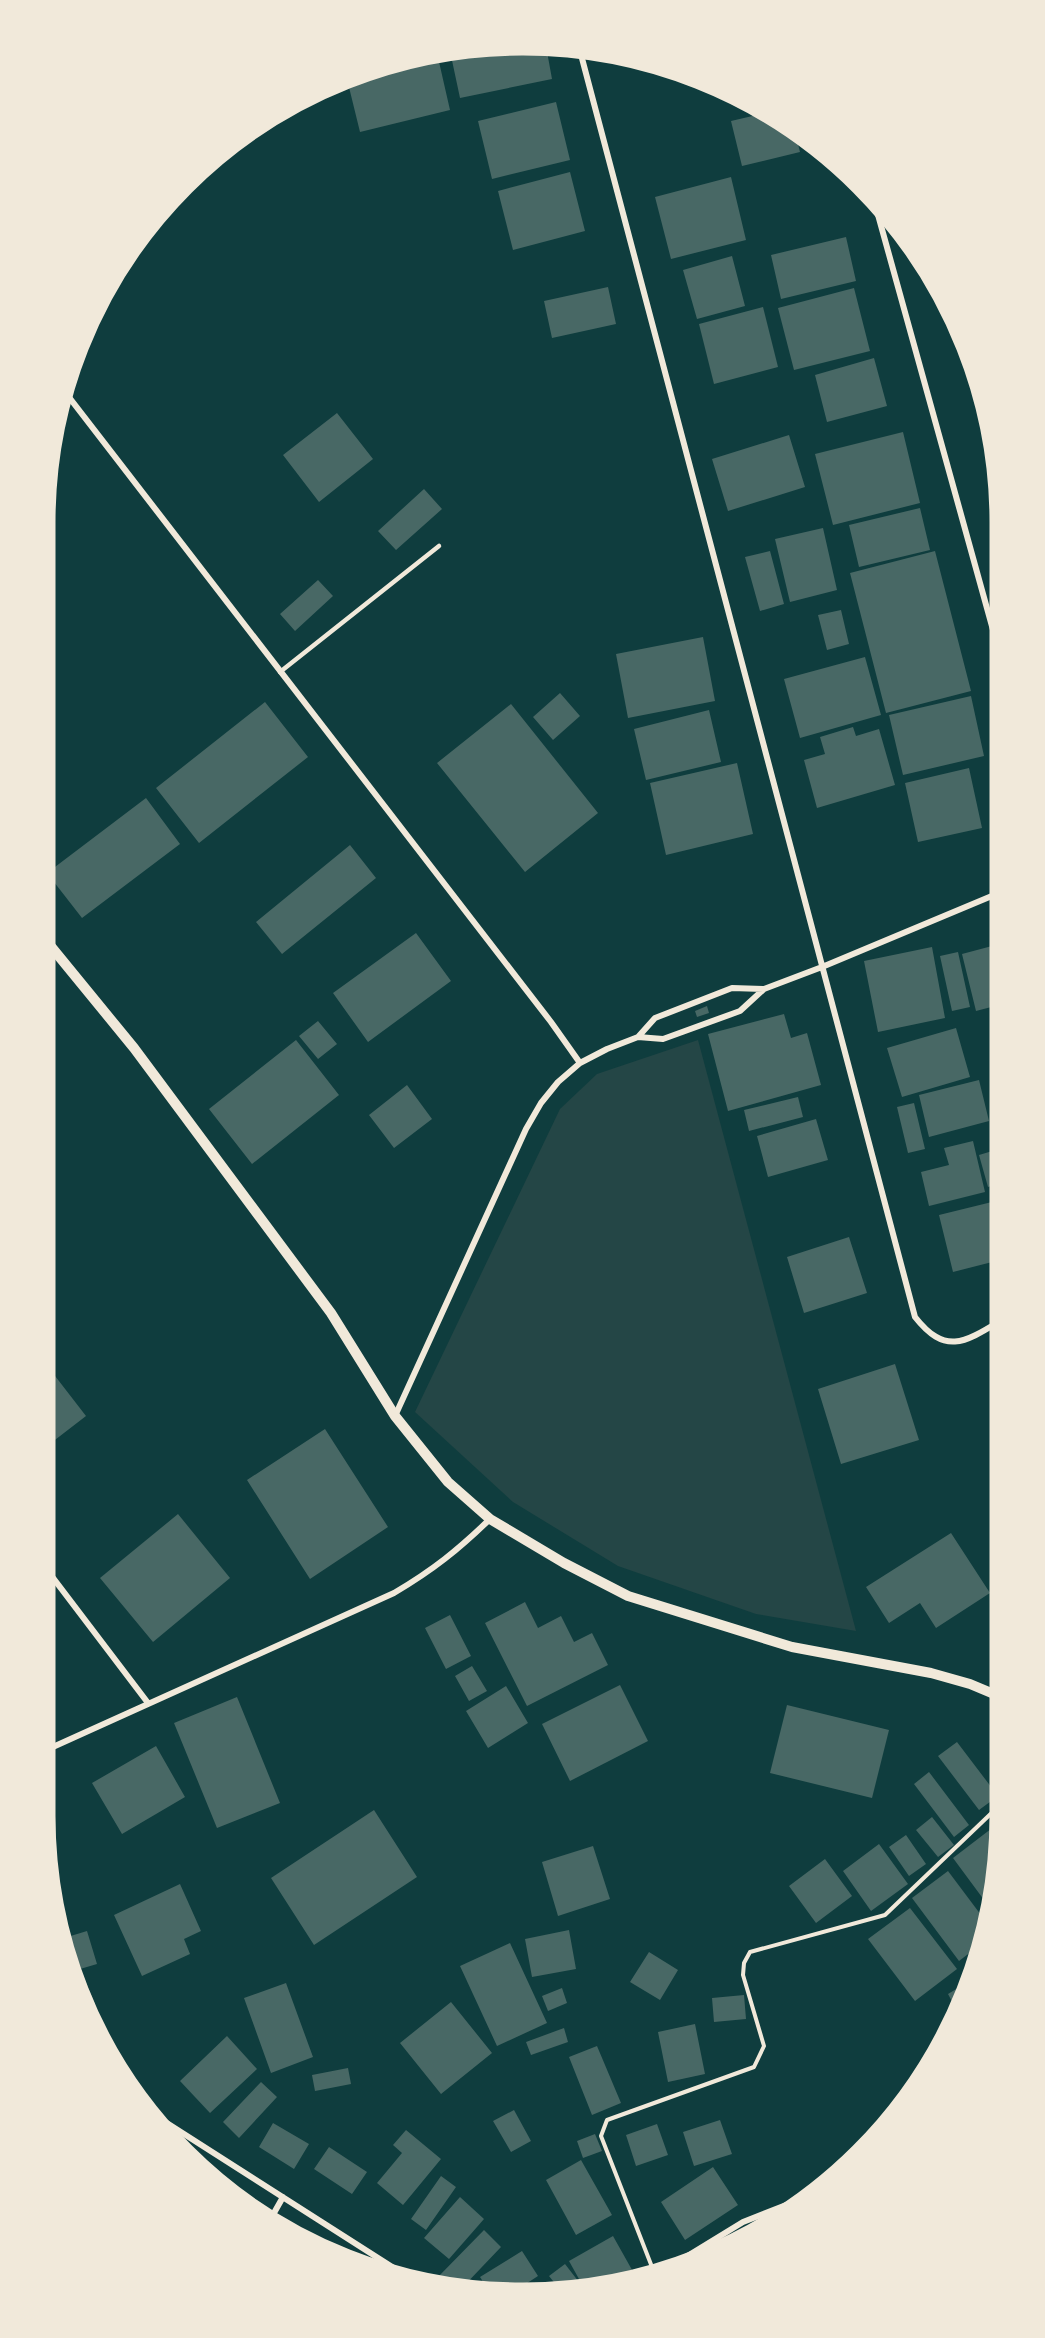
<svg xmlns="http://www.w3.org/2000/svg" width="1045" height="2338" font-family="Mulish,sans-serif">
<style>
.green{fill:#244646}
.building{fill:#486865}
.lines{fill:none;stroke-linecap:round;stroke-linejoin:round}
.path{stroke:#f1e9da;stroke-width:4}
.service{stroke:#f1e9da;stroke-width:4.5}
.minor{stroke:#f1e9da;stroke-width:6}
.tertiary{stroke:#f1e9da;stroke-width:10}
.rim{fill:none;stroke:#f1e9da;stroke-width:3}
</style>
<rect width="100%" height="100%" fill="#0f3d3e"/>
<path class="green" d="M698 1040 856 1631 756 1614 618 1566 513 1502 415 1412 560 1109 597 1074Z"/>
<path class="building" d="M492 45 546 46 552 79 460 98 450 51Z
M437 53 450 110 360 132 347 79 399 60Z
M556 102 570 160 492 179 478 121Z
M761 114 795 132 800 152 742 166 731 121Z
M570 172 585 231 513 250 498 191Z
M731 177 746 240 671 259 655 197Z
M846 237 856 281 781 299 771 255Z
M732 256 745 306 697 319 683 270Z
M608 287 616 324 552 338 544 301Z
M854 288 870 351 794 370 778 308Z
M763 307 778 367 714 384 699 324Z
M874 358 887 406 827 422 815 375Z
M337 413 373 459 319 502 283 455Z
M903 432 920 503 833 525 815 454Z
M789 435 805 487 728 511 712 459Z
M424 489 442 509 396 550 378 531Z
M920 508 930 550 859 567 849 525Z
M823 528 837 590 790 602 775 539Z
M770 551 784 604 760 611 745 557Z
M935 551 971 691 886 713 850 573Z
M318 580 333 596 295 631 280 614Z
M841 610 849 644 827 650 818 615Z
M703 637 715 701 628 718 616 654Z
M865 657 881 715 800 738 784 679Z
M560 693 580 716 553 740 533 717Z
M971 696 984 756 903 775 889 715Z
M265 702 308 757 199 843 156 788Z
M511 704 598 813 525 872 437 763Z
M709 710 721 762 646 780 634 729Z
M853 727 856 736 879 729 895 785 817 808 804 760 825 754 820 737Z
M737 763 753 834 666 855 650 783Z
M969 768 982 828 918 842 905 783Z
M146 798 180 844 82 918 47 873Z
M350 845 376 878 282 954 256 922Z
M416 933 451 981 368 1042 333 993Z
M992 946 999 976V1005L976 1011 962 954Z
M932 947 945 1018 878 1032 864 961Z
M958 952 970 1007 952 1011 940 956Z
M707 1006 709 1013 697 1017 695 1011Z
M784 1014 791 1038 807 1033 821 1085 728 1111 708 1034Z
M318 1021 337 1044 318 1059 299 1036Z
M956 1028 970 1077 902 1097 887 1048Z
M296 1040 339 1095 252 1164 209 1109Z
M979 1080 989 1121 929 1137 919 1095Z
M407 1085 432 1119 394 1148 369 1115Z
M798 1097 803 1117 749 1131 744 1110Z
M914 1103 925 1149 908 1153 897 1107Z
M816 1119 828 1160 768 1177 757 1136Z
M973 1141 985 1192 929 1206 921 1172 949 1165 944 1148Z
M999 1149 1000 1183 988 1187 979 1155Z
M1000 1200V1260L953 1272 939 1215Z
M849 1237 867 1293 804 1313 787 1257Z
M895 1364 919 1440 841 1464 818 1389Z
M52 1372 86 1416 51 1443 44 1433V1378Z
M325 1429 388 1527 310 1579 247 1480Z
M178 1514 230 1578 153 1642 100 1578Z
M951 1533 990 1593 936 1628 920 1603 889 1623 866 1587Z
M525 1602 538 1628 561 1616 574 1642 592 1633 608 1665 527 1706 485 1623Z
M450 1615 471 1656 446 1669 425 1628Z
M472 1666 487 1691 469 1701 455 1676Z
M620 1685 648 1741 570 1781 542 1724Z
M506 1686 528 1723 488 1748 466 1711Z
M237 1697 280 1803 217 1828 174 1723Z
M787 1705 889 1730 872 1798 770 1773Z
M957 1742 998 1796 979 1810 938 1756Z
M156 1746 185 1797 122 1834 92 1783Z
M929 1772 969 1825 954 1837 914 1784Z
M374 1810 417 1877 314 1945 271 1878Z
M932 1817 954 1845 938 1857 916 1830Z
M1000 1822 995 1857 987 1904 953 1858Z
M906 1835 926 1864 909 1876 889 1847Z
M879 1844 908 1884 871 1911 843 1871Z
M593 1846 610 1899 558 1916 542 1862Z
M825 1859 852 1896 816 1923 789 1886Z
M948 1871 984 1919 980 1945 959 1961 912 1898Z
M180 1884 201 1931 184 1939 190 1954 142 1976 114 1915Z
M910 1908 957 1969 915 2001 868 1939Z
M569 1930 576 1969 532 1977 525 1939Z
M87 1931 97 1964 70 1972 64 1938Z
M510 1943 547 2023 497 2046 460 1966Z
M649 1952 678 1970 660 2000 630 1982Z
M83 1975 95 2004 86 2008 73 1979Z
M971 1980 957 2011 948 1994Z
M286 1983 313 2057 271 2073 244 1998Z
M562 1988 567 2003 548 2011 542 1996Z
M744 1995 746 2019 714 2022 712 1998Z
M451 2002 492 2053 441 2094 400 2043Z
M952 2023 945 2038 940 2030Z
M695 2024 705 2074 668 2082 658 2032Z
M564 2028 568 2042 531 2055 526 2042Z
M227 2036 257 2069 210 2113 180 2081Z
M597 2046 621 2103 592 2115 569 2057Z
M348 2068 351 2084 315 2091 312 2075Z
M261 2082 277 2097 239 2138 223 2122Z
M514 2110 531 2141 511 2152 493 2121Z
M720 2120 732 2154 694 2166 683 2132Z
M273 2123 309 2144 294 2169 259 2147Z
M657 2124 668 2155 636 2166 626 2135Z
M406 2130 441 2159 403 2205 377 2183 402 2153 393 2145Z
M595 2134 602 2151 583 2158 577 2141Z
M329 2147 367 2172 352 2194 314 2169Z
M581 2160 612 2215 576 2235 546 2180Z
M713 2167 738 2205 685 2240 661 2202Z
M441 2176 456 2187 426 2230 411 2219Z
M460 2197 484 2219 449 2259 424 2238Z
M484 2230 501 2247 461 2289 448 2287 438 2277Z
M613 2236 636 2277 612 2286 607 2276 584 2288 569 2261Z
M522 2251 538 2276 512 2293 489 2291 480 2277Z
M565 2264 582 2286 579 2289 561 2291 549 2276Z"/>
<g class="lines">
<path class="path" d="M652 2267 601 2136 607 2120 754 2067 764 2046 743 1975 744 1963 750 1952 885 1915 1001 1804"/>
<path class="service" d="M280 672 439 546"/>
<path class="minor" d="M579 47 915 1317C945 1355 964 1343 1000 1321
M875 204 998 648
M65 392 551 1022 580 1063
M638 1037 655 1018 732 988 763 989
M395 1416 526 1129 541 1103 558 1082 580 1063 607 1049 638 1037 663 1039 740 1011 764 989 822 967 999 893
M44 1566 148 1703
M44 1751 394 1593C433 1570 458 1550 490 1519
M148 2111 411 2279
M270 2220 283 2197
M676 2263 743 2222 799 2200"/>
<path class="tertiary" d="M44 938 134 1048 331 1313 395 1416 448 1482 490 1519 564 1563 628 1596 792 1647 931 1673 970 1684 1001 1697"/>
</g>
<path d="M0 0H1045V2338H0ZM522 54H523A468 468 0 0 1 991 522V1816A468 468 0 0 1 523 2284H522A468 468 0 0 1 54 1816V522A468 468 0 0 1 522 54Z" fill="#f1e9da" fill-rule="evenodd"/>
<path class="rim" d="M522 54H523A468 468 0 0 1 991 522V1816A468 468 0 0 1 523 2284H522A468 468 0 0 1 54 1816V522A468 468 0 0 1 522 54Z"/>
</svg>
